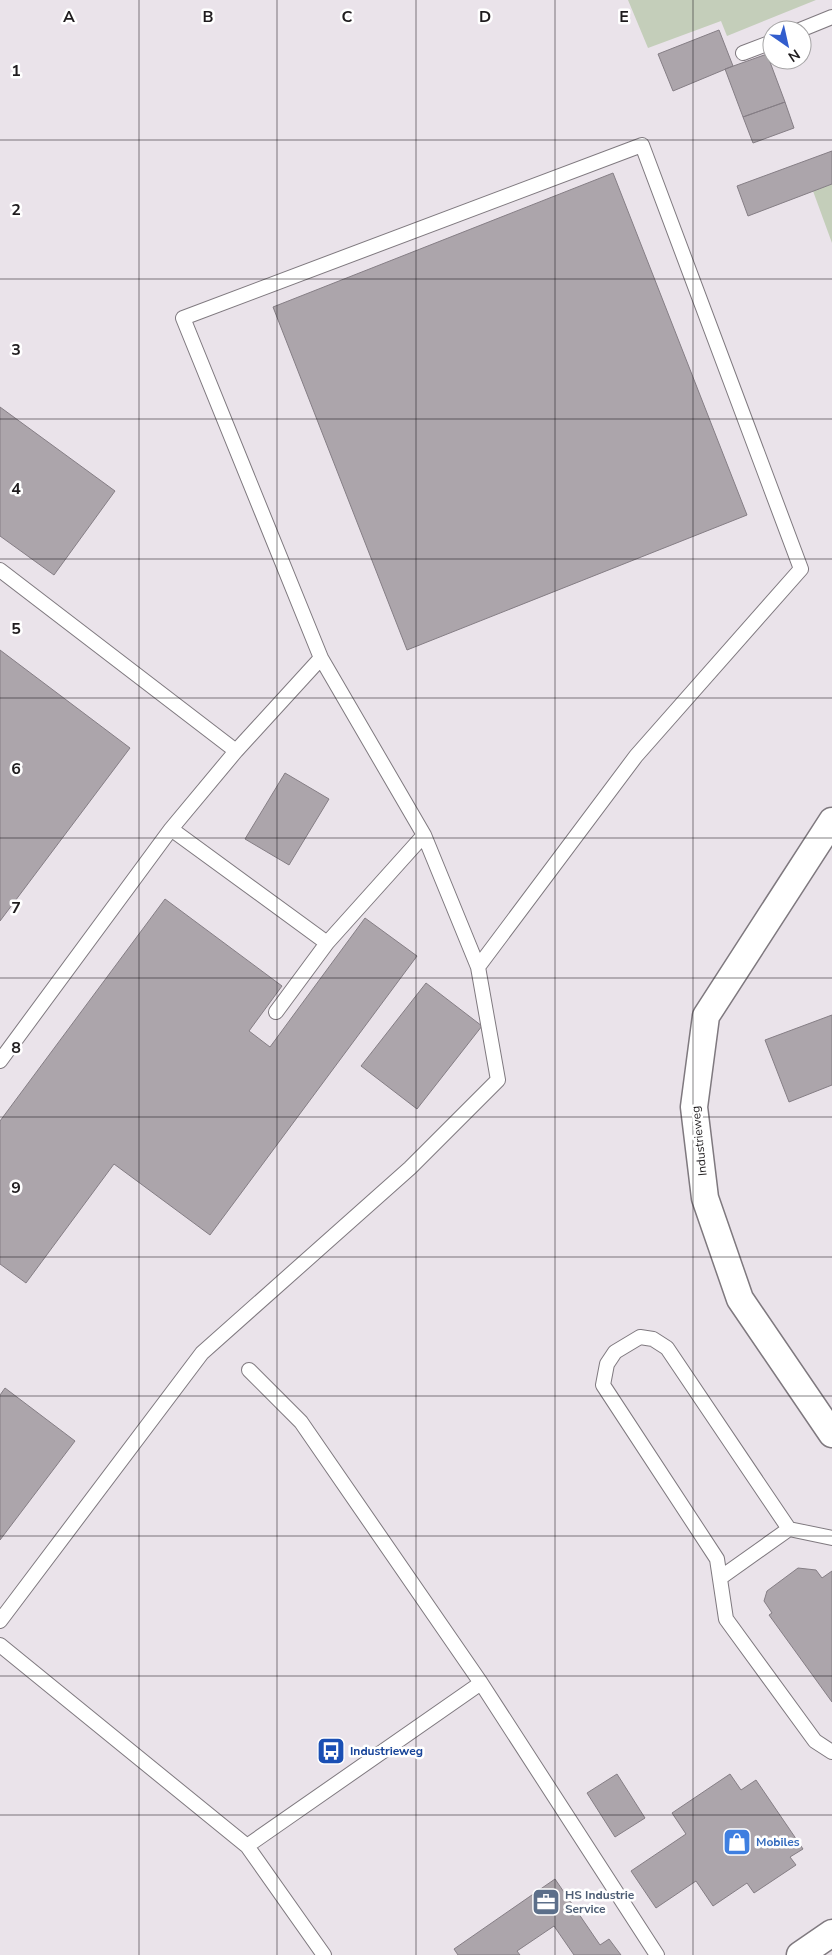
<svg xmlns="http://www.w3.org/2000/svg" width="832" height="1955" font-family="'Nunito Sans',sans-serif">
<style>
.green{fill:#c4ceba}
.building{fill:#aca5ab;stroke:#857e85}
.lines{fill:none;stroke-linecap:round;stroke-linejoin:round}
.service-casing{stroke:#7f797f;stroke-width:16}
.minor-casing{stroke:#7f797f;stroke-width:29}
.service{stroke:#fff;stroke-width:14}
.minor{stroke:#fff;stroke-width:26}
.grid{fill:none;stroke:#1f1c1e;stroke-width:1;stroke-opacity:0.55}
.labels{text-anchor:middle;stroke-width:5;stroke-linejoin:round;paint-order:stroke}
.street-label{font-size:12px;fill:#1f1c1e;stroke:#fff}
.transit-label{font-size:12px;font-weight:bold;fill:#164399;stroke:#fff;text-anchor:start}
.shop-label{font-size:12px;font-weight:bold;fill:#366cbe;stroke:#fff;text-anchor:start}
.service-label{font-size:12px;font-weight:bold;fill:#4e5e75;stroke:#fff;text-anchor:start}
.grid-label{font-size:16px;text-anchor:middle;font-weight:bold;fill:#1f1c1e;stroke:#fff;stroke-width:5;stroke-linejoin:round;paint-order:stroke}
</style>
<rect width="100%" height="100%" fill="#eae3ea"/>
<path class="green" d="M628 0H816L727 36 721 21 648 48Z
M832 184V243L813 191Z"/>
<path class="building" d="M719 30 733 66 673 91 658 54Z
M767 54 785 102 743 117 725 69Z
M785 102 794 128 753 143 743 117Z
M832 151V184L748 216 737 186Z
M613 173 747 515 407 650 273 307Z
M0 407 115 491 54 575 0 536Z
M0 650 130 748 0 921Z
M285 773 329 799 289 865 245 839Z
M165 899 282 986 249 1031 270 1047 365 918 417 956 210 1235 114 1164 26 1283 0 1264V1121Z
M426 983 482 1026 417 1109 361 1066Z
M832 1015V1085L789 1102 765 1040Z
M5 1388 75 1441 0 1540V1395Z
M798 1568 816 1570 822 1578 832 1571V1702L769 1615 772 1613 764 1601 767 1591Z
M335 1739 341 1748 325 1759 319 1751Z
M617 1774 645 1818 615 1837 587 1793Z
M730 1774 741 1790 756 1780 803 1849 790 1857 796 1865 754 1893 747 1883 713 1906 696 1881 656 1908 631 1871 686 1834 672 1813Z
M555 1879 600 1945 609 1939 621 1955H574L554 1926 517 1951 520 1955H458L454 1949Z"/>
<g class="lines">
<defs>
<path id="service" d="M800 30 832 17
M743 53 772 42
M0 570 236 751 171 829 0 1061
M236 751 321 658 183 318 642 145 801 569 636 756 478 967 424 835 321 658
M171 829 327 943 276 1012
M327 943 424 835
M249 1370 301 1422 481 1683
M832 1538 789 1529 667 1348 653 1339 640 1337 615 1352 607 1364 603 1385 717 1559 726 1619 815 1741 832 1752
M720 1578 789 1529
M0 1621 202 1353 410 1168 498 1080 478 967
M0 1645 247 1846 324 1955
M247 1846 481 1683 657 1955"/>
<path id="minor" d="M832 821 706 1016 694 1107 705 1198 740 1299 832 1434
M800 1955 832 1933"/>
</defs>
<use href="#service" class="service-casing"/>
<use href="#minor" class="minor-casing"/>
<use href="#service" class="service"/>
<use href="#minor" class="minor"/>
</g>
<path class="grid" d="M139 0V1955M277 0V1955M416 0V1955M555 0V1955M693 0V1955M0 140H832M0 279H832M0 419H832M0 559H832M0 698H832M0 838H832M0 978H832M0 1117H832M0 1257H832M0 1396H832M0 1536H832M0 1676H832M0 1815H832"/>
<defs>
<symbol id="bus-square" viewBox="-11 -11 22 22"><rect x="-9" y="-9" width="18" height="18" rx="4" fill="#1a4fb4" stroke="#fff"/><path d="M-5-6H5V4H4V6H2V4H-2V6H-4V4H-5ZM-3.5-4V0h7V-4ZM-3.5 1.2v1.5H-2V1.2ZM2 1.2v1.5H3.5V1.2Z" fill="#fff"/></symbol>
<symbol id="shop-square" viewBox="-11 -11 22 22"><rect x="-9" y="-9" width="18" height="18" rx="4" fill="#3f7fe0" stroke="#fff"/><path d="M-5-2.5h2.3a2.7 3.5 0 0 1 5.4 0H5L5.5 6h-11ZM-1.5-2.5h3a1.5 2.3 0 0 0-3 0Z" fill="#fff"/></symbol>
<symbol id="office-square" viewBox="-11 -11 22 22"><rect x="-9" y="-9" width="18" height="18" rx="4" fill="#5c6f8a" stroke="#fff"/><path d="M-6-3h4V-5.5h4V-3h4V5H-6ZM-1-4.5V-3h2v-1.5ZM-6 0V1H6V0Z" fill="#fff"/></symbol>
</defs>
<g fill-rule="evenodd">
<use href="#bus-square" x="315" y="1735" width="32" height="32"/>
<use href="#shop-square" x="721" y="1826" width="32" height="32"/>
<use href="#office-square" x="530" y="1886" width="32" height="32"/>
</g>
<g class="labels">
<g class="street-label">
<text transform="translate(699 1141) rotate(-96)" y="4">Industrieweg</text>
</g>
<g class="transit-label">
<text x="350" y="1755">Industrieweg</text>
</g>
<g class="shop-label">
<text x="756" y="1846">Mobiles</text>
</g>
<g class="service-label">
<text x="565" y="1899">HS Industrie<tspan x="565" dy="14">Service</tspan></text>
</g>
</g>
<g class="grid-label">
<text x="69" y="22">A</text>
<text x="208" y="22">B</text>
<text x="347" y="22">C</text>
<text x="485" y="22">D</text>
<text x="624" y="22">E</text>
<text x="16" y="76">1</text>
<text x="16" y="215">2</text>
<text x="16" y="355">3</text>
<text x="16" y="494">4</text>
<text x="16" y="634">5</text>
<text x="16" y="774">6</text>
<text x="16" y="913">7</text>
<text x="16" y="1053">8</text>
<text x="16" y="1193">9</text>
</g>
<g transform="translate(787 45) rotate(146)"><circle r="24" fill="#ffffff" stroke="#a5a4a5"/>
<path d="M0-4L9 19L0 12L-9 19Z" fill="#325dcd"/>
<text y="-8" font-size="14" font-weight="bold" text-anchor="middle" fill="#1f1c1e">N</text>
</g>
</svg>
